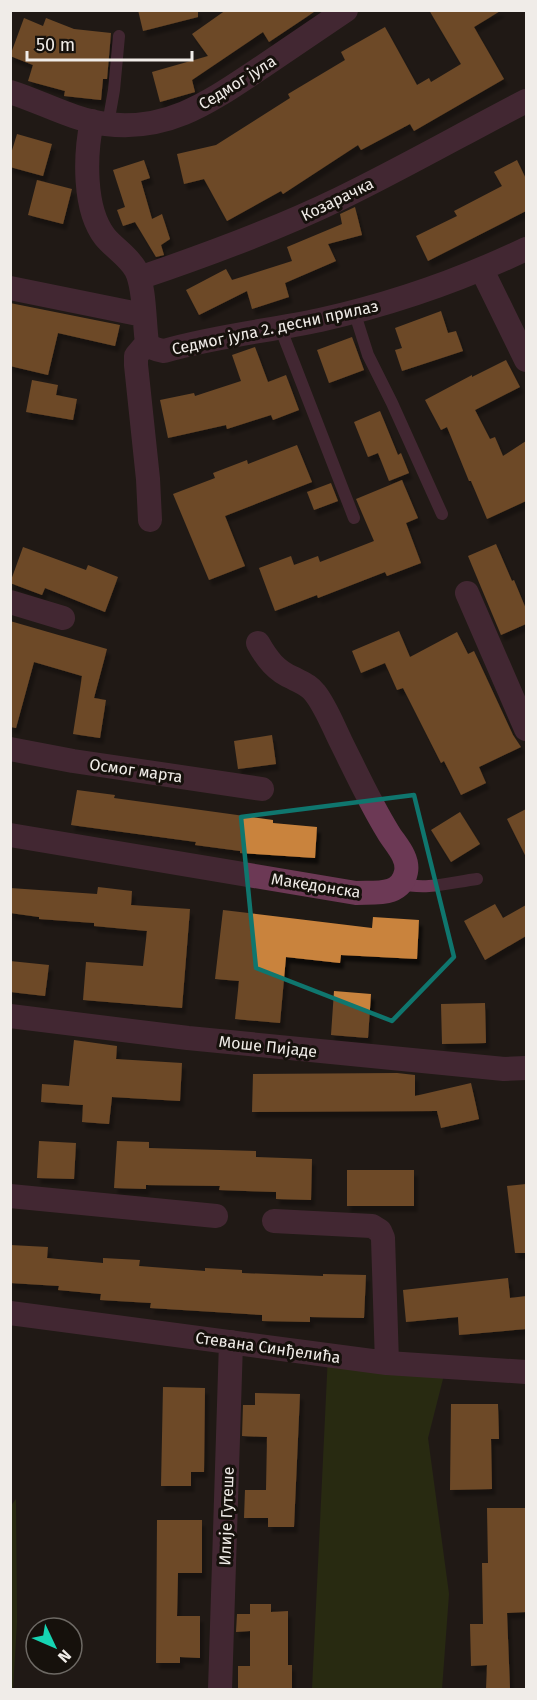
<svg xmlns="http://www.w3.org/2000/svg" width="537" height="1700" font-family="'Fira Sans',sans-serif">
<style>
.green{fill:#313f0d}
.building{fill:#c9833d;filter:url(#shadow)}
.lines{fill:none;stroke-linecap:round;stroke-linejoin:round}
.lane{stroke:#6c3955;stroke-width:12}
.street{stroke:#6c3955;stroke-width:24}
.marked{fill:none;stroke:#0f766e;stroke-width:4.5;stroke-linejoin:round}
.labels{text-anchor:middle;stroke-width:6;stroke-linejoin:round;paint-order:stroke}
.street-label{font-size:16px;fill:#f0ece8;stroke:#16110c}
</style>
<defs>
<filter id="shadow"><feDropShadow dx="3.5" dy="6" stdDeviation="1.5" flood-color="#0009"/></filter>
</defs>
<rect width="100%" height="100%" fill="#201a15"/>
<path class="green" d="M328 1355 446 1367 428 1438 449 1594 442 1689 312 1690Z
M16 1499 17 1622 13 1689 11 1690 10 1507Z"/>
<path class="building" d="M138 10H198V17L143 31Z
M226 10H317L269 42 263 32 192 80 195 92 160 102 152 72 208 56 192 34Z
M429 10H502L474 27 504 79 414 131 410 124 361 150 358 145 283 194 281 191 227 221 204 179 184 184 177 154 216 145 290 98 288 94 345 60 341 52 385 27 417 85 429 78 431 82 461 64Z
M24 18 43 26 46 18 74 29 111 33 107 79H103L101 100 64 96 65 91 28 81 33 65 10 56Z
M17 134 52 144 43 176 10 167V157Z
M144 160 150 178 141 181 152 219 162 214 170 239 161 245 164 255 156 257 135 222 123 226 117 210 125 207 113 170Z
M517 160 526 179V211L428 261 416 236 457 216 454 211 502 186 494 172Z
M37 180 72 189 63 224 28 215Z
M355 207 362 235 328 244 336 261 285 283 289 297 252 309 247 291 199 315 186 290 226 269 232 280 292 261 287 247 342 224 340 214Z
M10 303 120 325 115 346 58 333 48 375 10 366Z
M441 311 448 333 456 331 463 351 402 371 395 350 402 348 395 328Z
M352 337 364 370 329 383 317 350Z
M255 347 268 382 286 375 299 410 273 420 271 415 227 429 226 425 168 438 160 400 194 393 195 396 241 381 232 355Z
M506 360 520 387 475 410 490 439 495 437 503 456 526 441V501L487 519 471 481H469L447 427 441 430 425 400 472 375V377Z
M32 380 58 385 56 395 77 399 73 420 26 412Z
M380 411 398 455 401 453 409 473 389 481 378 453 368 457 354 422Z
M297 445 312 482 225 516 245 566 209 580 173 494 215 478 213 473 247 460 248 464Z
M402 480 418 518 406 523 421 563 387 576 385 572 318 598 317 595 275 611 259 568 291 556 294 565 318 556 320 562 374 541 356 499Z
M331 483 338 501 314 510 307 492Z
M496 544 512 581 514 580 526 609V624L501 635 468 556Z
M23 547 86 570 88 565 118 577 105 612 45 588 42 595 10 583Z
M10 621 107 649 94 698 106 700 100 738 73 734 82 676 34 662 16 728 10 727Z
M399 631 410 657 457 632 468 654 474 651 513 735 521 747 479 767 486 783 461 795 444 761 441 763 403 688 397 690 385 663 361 673 352 651Z
M272 735 276 764 238 769 234 741Z
M77 790 115 795 114 798 273 820V823L317 827 315 858 240 853V851L195 845 196 842 71 825Z
M526 809V857L507 819Z
M460 812 480 844 451 862 431 830Z
M98 887 132 891 131 905 190 909 182 1008 83 1000 86 962 143 966 147 931 94 926V923L39 919V917L10 913V888L97 894Z
M495 904 503 918 526 905V936L485 960 464 921Z
M223 910 372 928 373 917 419 920 417 959 341 955 340 963 286 957 280 1023 235 1019 239 981 215 979Z
M10 961 49 965 45 996 10 992Z
M334 991 371 994 368 1038 331 1035Z
M485 1003 486 1043 442 1044 441 1004Z
M74 1040 117 1046 116 1059 182 1063 180 1101 112 1097 109 1124 82 1122 83 1105 41 1102 42 1084 69 1086Z
M397 1073 415 1075V1096L471 1083 479 1119 441 1128 437 1111 252 1112 253 1074Z
M39 1141 76 1143 74 1179 37 1178Z
M117 1141 149 1142V1148L256 1151V1157L312 1159 311 1200 276 1199V1192L219 1190 220 1186 146 1185V1189L114 1188Z
M347 1170H414V1206H347Z
M526 1184V1253H515L507 1186Z
M10 1245 48 1247 47 1258 103 1263V1258L140 1260 139 1266 205 1271V1268L242 1270V1273L323 1276V1274L366 1275 364 1318 310 1317V1322L262 1321V1315L150 1308 151 1303 100 1300 101 1294 58 1290 59 1286 10 1283Z
M508 1278 510 1298 526 1296V1329L459 1335 458 1317 406 1322 403 1290Z
M163 1387 205 1388 204 1472H191V1486H161Z
M255 1393 300 1394 294 1527H268V1518H244L245 1490H266L267 1437 242 1436 243 1405H255Z
M451 1404H498L499 1439H491L492 1489 450 1490Z
M487 1508H526V1612L507 1613 510 1689H486L487 1665 471 1666 470 1624H483L482 1563H488Z
M157 1520H202V1573H178L177 1616H200V1658L180 1657V1663H156Z
M250 1604H271V1612L288 1611V1665H292V1689H238V1666H250V1631L236 1632 237 1614H250Z"/>
<g class="lines">
<path class="lane" d="M108 124 114 90 119 36
M354 311 368 355 392 403 442 514
M280 327 354 518
M401 883C424 891 453 882 477 879"/>
<path class="street" d="M10 92C42 102 73 120 106 124 170 132 212 100 262 67 290 48 318 29 346 10
M92 121C85 154 83 209 105 237 114 248 129 257 136 270 145 287 144 322 147 343 151 348 157 350 164 351 215 336 268 331 320 320 392 304 461 280 526 249
M482 270 526 360
M139 278C207 255 275 230 339 199 403 168 464 133 526 101
M10 288 143 315
M147 343 136 356V365L148 479 150 520
M467 593 526 729
M10 602 63 618
M10 749 73 761 262 789
M10 835 356 893C375 892 401 897 406 872 409 857 395 844 388 832 370 803 356 772 341 742 333 726 326 707 315 693 309 685 302 683 293 678 276 671 267 659 258 643
M10 1016 188 1038 504 1069 526 1068
M10 1196 216 1216
M274 1221 372 1226 380 1231 383 1238 387 1363
M10 1313 387 1363 526 1372
M220 1690 231 1342"/>
</g>
<path d="M0 0H537V1700H0ZM414 795 454 957 392 1021 256 968 241 817Z" fill="#201a15" fill-opacity=".55" fill-rule="evenodd"/>
<path class="marked" d="M414 795 454 957 392 1021 256 968 241 817Z"/>
<g class="labels">
<g class="street-label">
<text transform="translate(237 82) rotate(-32)" y="6">Седмог јула</text>
<text transform="translate(337 199) rotate(-26)" y="6">Козарачка</text>
<text transform="translate(275 327) rotate(-12)" y="6">Седмог јула 2. десни прилаз</text>
<text transform="translate(136 770) rotate(8)" y="6">Осмог марта</text>
<text transform="translate(316 885) rotate(9)" y="6">Македонска</text>
<text transform="translate(268 1046) rotate(6)" y="6">Моше Пијаде</text>
<text transform="translate(268 1347) rotate(8)" y="6">Стевана Синђелића</text>
<text transform="translate(226 1516) rotate(-88)" y="6">Илије Гутеше</text>
</g>
</g>
<rect width="537" height="1700" fill="none" stroke="#f0ece8" stroke-width="24"/>
<g transform="translate(54 1646) rotate(134)"><circle r="28" fill="#16110c" stroke="#6d6964" stroke-width="1.5"/>
<path d="M0-4.5L10 22L0 15L-10 22Z" fill="#16d5b3"/>
<text y="-9" font-size="16" font-weight="bold" text-anchor="middle" fill="#f0ece8">N</text>
</g>
<path d="M27 51v9h165v-9" fill="none" stroke="#f0ece8" stroke-width="3"/>
<text x="36" y="51" font-size="18" fill="#f0ece8" stroke="#16110c" stroke-width="4.5" paint-order="stroke">50 m</text>
</svg>
